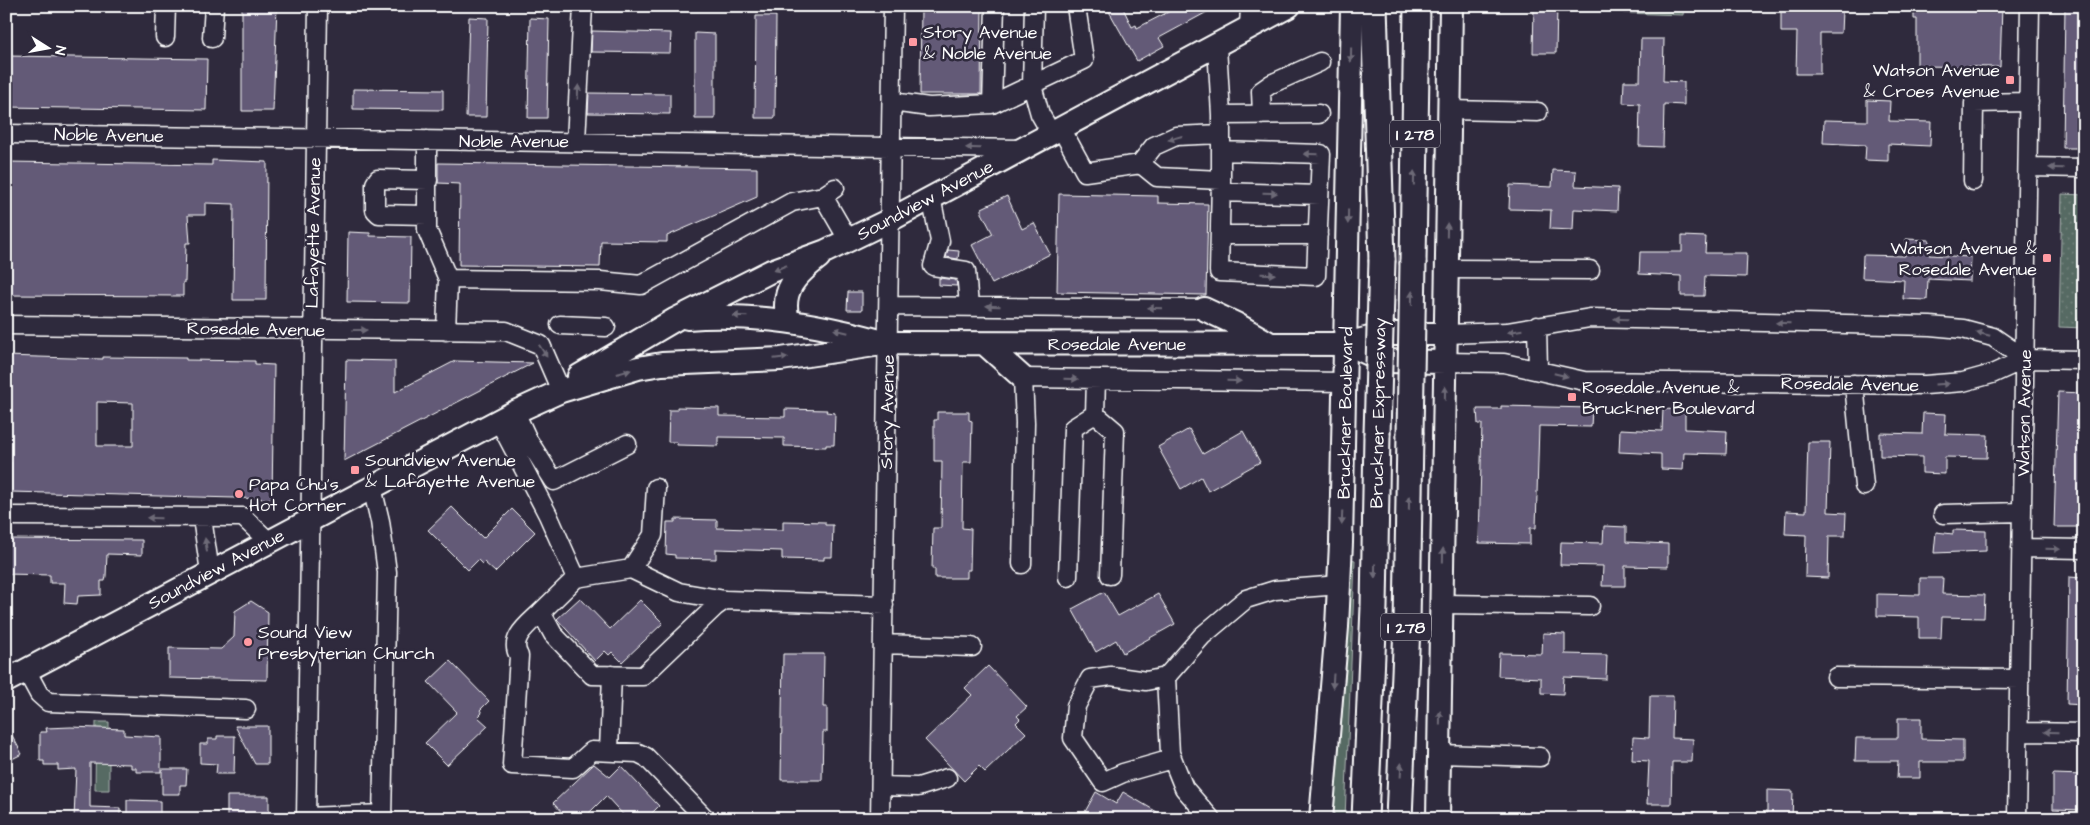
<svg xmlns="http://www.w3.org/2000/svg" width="2090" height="825" font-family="'Architects Daughter',sans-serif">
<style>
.grass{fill:#576a63;stroke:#abb4b1}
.park{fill:url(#park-dots);stroke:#abb4b1}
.building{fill:#635a77;stroke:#fff;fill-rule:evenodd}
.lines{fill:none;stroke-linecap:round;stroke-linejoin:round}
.minor-casing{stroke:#fff;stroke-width:21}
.major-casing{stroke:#fff;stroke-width:26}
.highway-casing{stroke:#fff;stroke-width:29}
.minor{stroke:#2f2a3d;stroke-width:18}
.major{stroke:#2f2a3d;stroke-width:22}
.highway{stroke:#2f2a3d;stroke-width:25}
.highway-bridge-casing{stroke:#fff;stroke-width:29;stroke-linecap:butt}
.highway-bridge{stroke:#2f2a3d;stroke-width:25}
.oneway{fill:#6d6a77}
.poi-dot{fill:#ff9aa2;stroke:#2f2a3d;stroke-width:2}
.labels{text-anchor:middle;stroke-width:5;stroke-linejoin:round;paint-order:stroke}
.shield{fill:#2f2a3d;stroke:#c1bfc5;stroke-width:1}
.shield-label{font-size:16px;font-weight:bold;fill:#fff}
.poi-label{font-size:18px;fill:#fff;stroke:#2f2a3d;text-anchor:start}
.street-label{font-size:18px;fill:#fff;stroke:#2f2a3d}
</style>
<defs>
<pattern id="park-dots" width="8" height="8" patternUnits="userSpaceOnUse" patternTransform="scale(1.25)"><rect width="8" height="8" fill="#576a63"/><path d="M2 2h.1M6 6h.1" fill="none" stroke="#70807a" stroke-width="1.8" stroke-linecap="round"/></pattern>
</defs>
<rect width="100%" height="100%" fill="#2f2a3d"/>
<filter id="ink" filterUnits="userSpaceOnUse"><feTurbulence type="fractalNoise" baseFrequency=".02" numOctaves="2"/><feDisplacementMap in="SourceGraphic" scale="10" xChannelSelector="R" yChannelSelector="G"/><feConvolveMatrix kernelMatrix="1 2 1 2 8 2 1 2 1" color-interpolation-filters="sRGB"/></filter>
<g filter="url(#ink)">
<path class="grass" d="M1623 6H1684L1683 15 1623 13Z
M1350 559 1355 560 1345 819H1332Z
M96 722H109V790H95Z"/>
<path class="park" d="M2062 194 2084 195V328L2059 327Z"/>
<path class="building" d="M242 6H277L273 111H242Z
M921 6H982L981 94H920Z
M1106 6H1122L1132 27 1136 25 1137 28 1170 11 1167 6H1218L1159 38 1164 46 1137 61Z
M1534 6H1557L1556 53H1533Z
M1800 6 1842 10 1841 33H1820V74H1796L1797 32H1781V9H1800Z
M1914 6H2002L2000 67 1917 66V19H1914Z
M2065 6H2084V148H2063Z
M756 16H776L775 118H755Z
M469 17 488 18 486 117H466Z
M530 18 549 19 547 118H528Z
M592 31 671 33 670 53 591 52Z
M695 33 715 34V119H695Z
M1641 39H1664L1663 81 1684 82V105L1664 104 1663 147 1639 146 1640 104 1623 103 1624 81H1640Z
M6 56 207 59 206 110 6 107Z
M353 89 443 90V110L353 109Z
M589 93 670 94V114L588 113Z
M1867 100 1890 101 1889 121 1931 122 1930 146 1888 144V161L1865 160 1866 145 1823 143 1824 120 1867 121Z
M212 160 267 162 266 300H233L234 204 205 203V215H188L190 243H186L185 282H183V296L6 295V162L212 165Z
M438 163 757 168V197L667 236V242L601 241 600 267 459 265 460 184 438 183Z
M1553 170 1576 171 1575 186 1618 188 1617 211 1574 209 1573 230 1550 229 1551 210 1509 209 1510 185 1552 187Z
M1059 194 1158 196V203L1208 204 1206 295 1057 292Z
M1007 196 1022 229 1034 223 1050 254 992 284 972 245 993 234 982 213V208Z
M348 232 370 233V236L411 237 410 303 347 302Z
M1682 236 1706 237 1705 253H1747L1746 277 1705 276 1704 296H1681V276L1639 274 1640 252H1682Z
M1906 239 1929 240V255L1971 257 1970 281 1928 279 1927 300 1903 299 1904 280 1862 278 1863 255 1905 256Z
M948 250 959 251 958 259 946 257Z
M939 278 956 280 957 286 939 285Z
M848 292H862V310H847Z
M6 356 103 359V357L186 358V360L255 361V364L274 365 272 499 11 492V462H6ZM97 402 133 403V446H97Z
M346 360 395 361V392L455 361 533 363 344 461Z
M2058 392 2084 393V527H2054Z
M1501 406 1592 408 1591 427 1539 426 1536 528H1530V544L1479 543 1482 424H1478L1477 409H1501Z
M677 407 719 408V416L785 417V409L827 410 826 412 835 413 834 445H826V447L784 446V438L718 437V446L677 445V442H668L669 410H677Z
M1663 409 1685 410V429L1727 431 1726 454 1684 453 1683 470 1661 469V454L1619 452 1620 429 1662 431Z
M937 412H969V420L972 421 971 462H963L962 528 971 529 970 570H967V578H935V569H932L933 528H941L942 461H934V420H937Z
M1923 413 1946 414 1945 434 1988 435 1987 458 1945 457V474L1922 473V457L1880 456V433L1922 434Z
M1189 429 1203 454 1243 431 1260 462 1208 491 1201 477 1181 489 1158 447Z
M1808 442H1830L1828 512 1846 513 1845 536H1829L1828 578 1805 577 1806 535 1785 534 1786 511 1806 512Z
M452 507 483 538 512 509 535 532 495 572 484 562 482 564 478 560 468 570 428 530Z
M675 519 717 520V528L783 530V521L825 522V525H833L832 557H824V560L782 559V551L716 549V559L675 558V555L666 554 667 522H675Z
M1604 526 1626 527V542L1668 544V567L1625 566V586H1602L1603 566 1560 565 1561 542 1603 543Z
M1953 530 1986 531V551L1934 553 1936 532 1953 534Z
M6 539 142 540V555L107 554 106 576 105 581H101V595L78 596 77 604 64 603 65 583H50V575L6 574Z
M2069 577 2084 578V705L2067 704Z
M1920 578H1943L1942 594 1985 595 1984 618 1942 617 1941 638H1919V617L1877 616V594L1920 595Z
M1104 592 1118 616 1158 594 1175 624 1123 653 1116 640 1096 652 1072 609Z
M580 598 610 629 640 600 663 623 622 662 612 652 609 655 605 651 595 661 557 619Z
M251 601 268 612 267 680 169 678V648L221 649 234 637 235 611Z
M1543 633 1565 634V654L1607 655 1606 679 1564 677 1563 694 1541 693V678L1498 676 1499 653 1542 654Z
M783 654H824L823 707H827V732H823L822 780H781Z
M450 661 489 701 480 710 482 713 478 717 488 726 447 765 425 743 457 712 428 682Z
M988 666 1027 707 1017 716 1020 719 1016 723 1026 733 985 772 979 766 964 781 925 740 972 695 965 688Z
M1650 696H1673L1672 738 1693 739 1692 762H1672L1671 804H1647L1649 761 1632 760 1633 737 1649 738Z
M1898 718H1921V739L1963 740V762H1920V778H1897L1898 761H1855L1856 738H1898Z
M6 724 22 754 6 762Z
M235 726H268V764H255Z
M71 727 124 729V735L161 737V772H136V768H131V764L90 763V807L120 808V819H74L76 769 58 770V765H44V761H40V732H47L46 728Z
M217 736H235L234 774H216L217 764 200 763V744H208V739H217Z
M594 764 610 777 621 766 659 806 646 819H627L606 796 583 819H568L553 803Z
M162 769H187L186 785H180V794H162Z
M2053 774 2084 775V810L2053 809Z
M1767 790 1793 791 1792 819H1767Z
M1096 792 1116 804 1123 792 1169 819H1081Z
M227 796H269V819H227Z
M127 800 160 801V819H127Z"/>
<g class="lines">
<defs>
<path id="minor" d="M1034 6 1032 86 1040 114 1051 133
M1249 27 1250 6
M165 37 166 6
M212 38 214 6
M1217 46 1221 115
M892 102 929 107 992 104 1084 60 1076 6
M992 104 995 6
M1449 110 1538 112
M1262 115 1261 91 1271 84 1320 62
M1061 128 1085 172 1141 164 1157 177 1221 180 1219 272 1316 276 1321 154 1221 151
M6 134 1022 149
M427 140V230L448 279
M576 141 583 6
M1139 165 1154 146 1176 136 1221 134
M2028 167 2084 168
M1221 180V115L1319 114
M1973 181 1974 103 2029 102
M1221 192 1319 195
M823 196 849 241
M931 197 940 241 933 266 966 271 969 306
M427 215 379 214 375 210V184L378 179 428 180
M1220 235H1318
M1447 269 1590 270
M889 306 1204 309
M6 325 506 331 541 345 561 391
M560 325 606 327
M1537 326 1538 369
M446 331 448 279 600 281 641 285 792 202 823 196 835 188
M1446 334 1507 332 1590 318 1930 326 1963 329 1993 337 2025 359
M1445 362 1504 363 1584 381 1925 385 1963 382 1992 374 2025 359 2084 360
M1096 379 1095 414 1115 431 1110 575
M1854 384 1864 486
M515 412 528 440 554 481 627 444
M499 421 548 515 576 578
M372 487 380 521 387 572 382 819
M656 488 653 535 631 569 679 592 725 600
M1943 514 2022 512
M6 516 243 517 268 541
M202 518 210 572
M2021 548 2084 549
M1022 564 1025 423 1023 378 1345 382
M631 569 576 578 541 612 553 634 592 675 643 676 715 607 725 600 884 605
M1068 577 1073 428 1095 414
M1442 604 1590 606
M541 612C529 624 508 638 519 656L512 765 573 768 592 751 638 753 646 757 706 819
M883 644 972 647
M26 670 39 694 48 702 246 709
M1166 677 1170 753 1184 788 1211 819
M1836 677 2020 679
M2019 732 2084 733
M609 750 612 675
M1439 754 1540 757
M1172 759 1123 773 1103 782 1073 738 1076 706 1090 679 1111 676 1146 681 1166 677 1202 636 1246 599 1275 590 1340 585
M881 786 918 787 947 778
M306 817 383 814
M306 819 318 6
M880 819 893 6
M2017 819 2030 6"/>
<path id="major" d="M1204 309 1236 324 1269 343
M687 318C753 313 816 323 880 341
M788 320C780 290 796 275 819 257
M985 344 1023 378
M1363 351 1384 361 1445 362
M579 376 676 319 771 271 826 251 890 220 1289 6
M6 681 515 412 561 391 638 368 662 364 781 359 888 343 1346 344 1385 334H1446
M1321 819 1337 627 1341 543 1352 6
M1438 819 1451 6"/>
<path id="highway" d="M1374 6 1382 260
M1413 262 1417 6
M1365 819 1374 607 1377 434
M1399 819 1407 625 1410 434"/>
</defs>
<use href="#minor" class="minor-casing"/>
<use href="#major" class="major-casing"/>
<use href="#highway" class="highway-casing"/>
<use href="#minor" class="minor"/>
<use href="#major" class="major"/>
<use href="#highway" class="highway"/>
<defs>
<path id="highway-bridge" d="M1377 434 1382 260
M1410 434 1413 262"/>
</defs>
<use href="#highway-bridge" class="highway-bridge-casing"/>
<use href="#highway-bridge" class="highway-bridge"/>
</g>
<defs><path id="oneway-solid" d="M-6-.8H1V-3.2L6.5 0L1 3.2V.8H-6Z" transform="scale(1.25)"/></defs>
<g class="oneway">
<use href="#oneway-solid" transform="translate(1351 55) rotate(91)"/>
<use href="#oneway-solid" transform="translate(578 92) rotate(-87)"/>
<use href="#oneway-solid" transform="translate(1175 138) rotate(164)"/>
<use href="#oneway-solid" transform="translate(973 148) rotate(-179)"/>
<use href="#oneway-solid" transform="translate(1311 154) rotate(-178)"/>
<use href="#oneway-solid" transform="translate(2056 168) rotate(-179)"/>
<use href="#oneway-solid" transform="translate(1414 178) rotate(-89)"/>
<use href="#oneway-solid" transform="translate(1270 193) rotate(2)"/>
<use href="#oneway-solid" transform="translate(1348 217) rotate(91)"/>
<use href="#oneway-solid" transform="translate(1447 230) rotate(-89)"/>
<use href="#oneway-solid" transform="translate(780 268) rotate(158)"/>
<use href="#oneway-solid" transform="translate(1268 274) rotate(2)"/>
<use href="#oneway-solid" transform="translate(1412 298) rotate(-89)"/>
<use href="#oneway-solid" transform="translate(993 306) rotate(-179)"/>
<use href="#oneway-solid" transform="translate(1155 308) rotate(-179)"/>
<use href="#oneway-solid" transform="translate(740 316) rotate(-179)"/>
<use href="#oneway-solid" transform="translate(1621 319) rotate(-179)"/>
<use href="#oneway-solid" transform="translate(1783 323) rotate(-179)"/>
<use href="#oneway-solid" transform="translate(360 330)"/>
<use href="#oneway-solid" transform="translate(841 331) rotate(-167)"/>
<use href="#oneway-solid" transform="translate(1515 331) rotate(170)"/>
<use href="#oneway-solid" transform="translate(1983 334) rotate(-166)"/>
<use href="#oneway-solid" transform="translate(543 351) rotate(57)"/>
<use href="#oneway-solid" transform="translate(781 358) rotate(-6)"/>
<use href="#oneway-solid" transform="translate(624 372) rotate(-16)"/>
<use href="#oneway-solid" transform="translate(1561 375) rotate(14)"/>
<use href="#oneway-solid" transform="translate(1071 379) rotate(1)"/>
<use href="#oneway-solid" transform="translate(1234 381) rotate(1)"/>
<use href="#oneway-solid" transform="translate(1942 384) rotate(-4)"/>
<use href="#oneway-solid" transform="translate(1445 393) rotate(-89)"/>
<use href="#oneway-solid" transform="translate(1409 503) rotate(-89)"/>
<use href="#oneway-solid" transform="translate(154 518) rotate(-179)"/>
<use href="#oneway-solid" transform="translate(1342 518) rotate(92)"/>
<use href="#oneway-solid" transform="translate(206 545) rotate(-98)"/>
<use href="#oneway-solid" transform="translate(2053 549) rotate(1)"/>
<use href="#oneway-solid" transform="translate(1443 555) rotate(-89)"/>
<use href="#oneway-solid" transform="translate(1375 571) rotate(91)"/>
<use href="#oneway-solid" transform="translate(1333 681) rotate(94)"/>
<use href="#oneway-solid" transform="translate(1440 718) rotate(-89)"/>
<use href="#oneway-solid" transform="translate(2051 732) rotate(-179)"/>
<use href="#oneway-solid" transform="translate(1401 770) rotate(-87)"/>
</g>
</g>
<g class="poi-dot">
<rect x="908" y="37" width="10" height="10" rx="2.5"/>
<rect x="2005" y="75" width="10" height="10" rx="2.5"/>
<rect x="2042" y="253" width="10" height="10" rx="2.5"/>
<rect x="1567" y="392" width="10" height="10" rx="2.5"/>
<rect x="350" y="465" width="10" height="10" rx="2.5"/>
<circle cx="239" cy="494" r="5"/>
<circle cx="248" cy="642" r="5"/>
</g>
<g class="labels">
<g class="shield">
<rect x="1390" y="120.5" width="50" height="27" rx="4"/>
<rect x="1381" y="613.5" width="50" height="27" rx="4"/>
</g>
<g class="shield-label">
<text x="1415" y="140">I 278</text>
<text x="1406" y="633">I 278</text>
</g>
<g class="poi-label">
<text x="923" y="38">Story Avenue<tspan x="923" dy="21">&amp; Noble Avenue</tspan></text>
<text x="2000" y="76" text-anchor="end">Watson Avenue<tspan x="2000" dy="21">&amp; Croes Avenue</tspan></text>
<text x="2037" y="254" text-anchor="end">Watson Avenue &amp;<tspan x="2037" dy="21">Rosedale Avenue</tspan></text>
<text x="1582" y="393">Rosedale Avenue &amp;<tspan x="1582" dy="21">Bruckner Boulevard</tspan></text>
<text x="365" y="466">Soundview Avenue<tspan x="365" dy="21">&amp; Lafayette Avenue</tspan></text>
<text x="249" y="490">Papa Chu's<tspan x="249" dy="21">Hot Corner</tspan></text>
<text x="258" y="638">Sound View<tspan x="258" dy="21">Presbyterian Church</tspan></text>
</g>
<g class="street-label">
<text transform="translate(109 135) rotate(1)" y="6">Noble Avenue</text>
<text x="514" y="147">Noble Avenue</text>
<text transform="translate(925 200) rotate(-28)" y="6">Soundview Avenue</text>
<text transform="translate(313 233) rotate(-89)" y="6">Lafayette Avenue</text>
<text transform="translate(256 329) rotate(1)" y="6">Rosedale Avenue</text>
<text x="1117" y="350">Rosedale Avenue</text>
<text transform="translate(1850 384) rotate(1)" y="6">Rosedale Avenue</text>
<text transform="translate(887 412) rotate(-89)" y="6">Story Avenue</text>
<text transform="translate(1345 413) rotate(-89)" y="6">Bruckner Boulevard</text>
<text transform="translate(1378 413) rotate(-89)" y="6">Bruckner Expressway</text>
<text transform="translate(2024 413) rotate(-89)" y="6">Watson Avenue</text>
<text transform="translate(216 569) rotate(-28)" y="6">Soundview Avenue</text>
</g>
</g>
<rect width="2090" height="825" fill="none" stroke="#2f2a3d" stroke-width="25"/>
<rect x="12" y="12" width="2065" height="800" fill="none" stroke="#fff" stroke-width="2" filter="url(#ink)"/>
<g transform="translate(48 48) rotate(101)" stroke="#2f2a3d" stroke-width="4" paint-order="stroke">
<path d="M0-4L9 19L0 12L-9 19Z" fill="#ffffff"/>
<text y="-8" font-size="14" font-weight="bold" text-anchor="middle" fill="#ffffff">N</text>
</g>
</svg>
